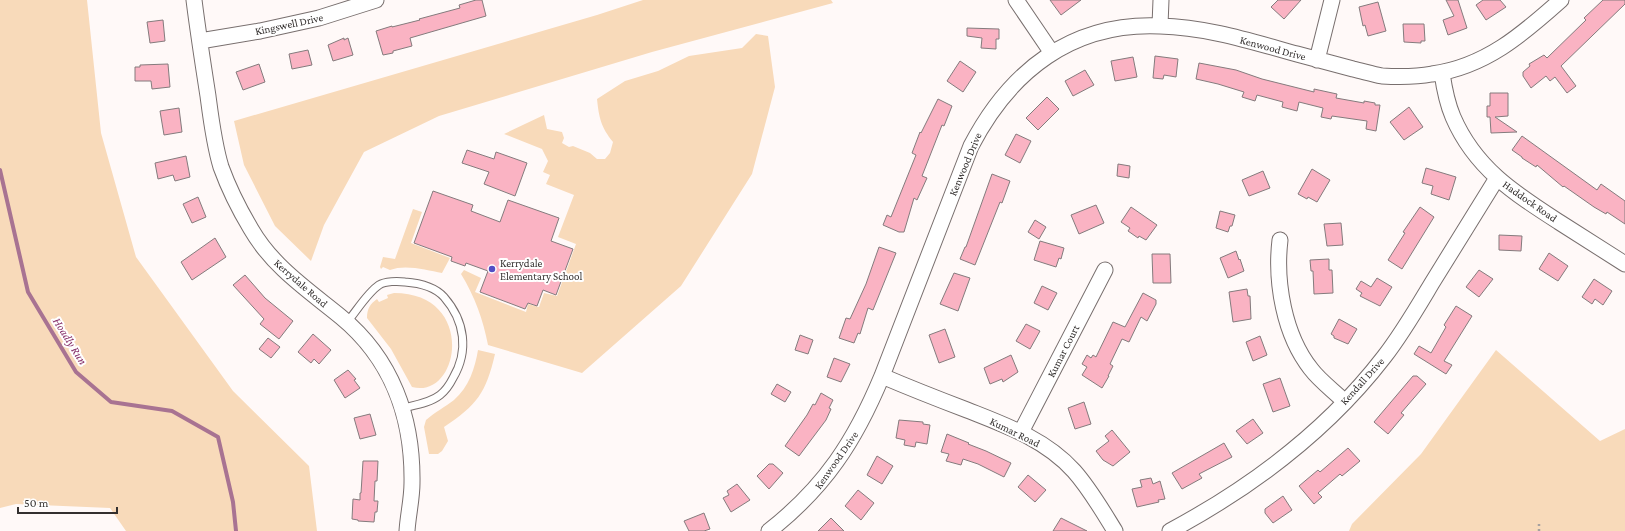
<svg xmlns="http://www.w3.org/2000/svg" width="1625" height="531" font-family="'Crimson Pro',serif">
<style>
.green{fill:#f8daba}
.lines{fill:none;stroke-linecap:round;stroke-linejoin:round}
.stream{stroke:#a87392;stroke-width:4}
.building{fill:#fab3c3;stroke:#847b7d}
.lane-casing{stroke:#786f6e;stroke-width:9}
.street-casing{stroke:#786f6e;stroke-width:17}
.path{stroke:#a6a1a0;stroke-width:2.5;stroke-dasharray:2 3;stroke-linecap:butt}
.lane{stroke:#fff;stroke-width:7}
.street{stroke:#fff;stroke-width:15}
.poi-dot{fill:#534ec5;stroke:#fff;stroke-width:1.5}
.labels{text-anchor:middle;stroke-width:4;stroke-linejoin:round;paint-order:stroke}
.street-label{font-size:11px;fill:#34302f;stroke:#fff}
.poi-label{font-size:11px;fill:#34302f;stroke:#fff;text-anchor:start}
.water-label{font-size:12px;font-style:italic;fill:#862f69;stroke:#fff}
</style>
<rect width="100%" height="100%" fill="#fff9f8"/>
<path class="green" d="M0 0H87L101 133 136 257 233 391 309 466 317 531H126L110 508 16 504 0 508Z
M643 0H831L833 3 652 52 439 116 364 152 324 225 311 261 275 226 244 165 234 121 597 15Z
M756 34 768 36 775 87 752 174 681 286 582 373 488 345C483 319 475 297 461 274L464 270 481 278 475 292 526 312 528 304 539 307 544 293 557 296 576 244 558 237 574 195 546 184 550 175 543 172 548 161 542 149 504 134 544 115 547 129 562 132 564 138 562 143 569 147 573 146 590 153 597 159H605L610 153 613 142C601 127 599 118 597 99L625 81 658 71 689 56 742 48Z
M413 209 422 212 411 243 450 258 442 273C427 270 405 264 390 270L383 267 381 269 380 267 383 257 395 259Z
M394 293C477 293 460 400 412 387L391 349 367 318C367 309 370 304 377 299L379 302 388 298 387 295Z
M478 350 495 354C486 393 477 405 444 427L448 441 442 451 438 454H429L424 427 426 420C435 412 445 407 454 400 469 387 475 368 478 350Z
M1496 350 1600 441 1625 429V531H1349L1352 524 1421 454Z"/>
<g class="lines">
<path class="stream" d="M0 170 28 292 76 372 111 402 172 411 218 437 233 502 236 531"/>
</g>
<path class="building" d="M476 0H482L486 16 410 38 412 46 393 51V53L383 55 376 31 392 26V27L420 20 419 19 460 8 459 5Z
M1050 0H1081L1061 15Z
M1278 0H1301L1284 19 1271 7Z
M1446 0H1458L1467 28 1448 35 1443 20 1454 16Z
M1483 0H1500L1506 7 1486 20 1476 5Z
M1603 0H1625V4L1561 66 1576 86 1567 93 1555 77 1550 81 1546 76 1531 88 1523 76V72L1530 66 1529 64 1544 55 1547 58 1586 20 1584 18Z
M1378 2 1386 31 1368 36 1365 25 1363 26 1359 7Z
M163 20 165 41 150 43 147 22Z
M1403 24H1424L1425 41H1421V43L1404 42Z
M967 28 999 29V39H996V49L981 48 982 38 967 36Z
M344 38V40L348 38 353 55 333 61 328 45Z
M308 50 312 65 292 69 289 54Z
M1155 56 1178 59 1176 77 1164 75 1163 79 1153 78Z
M1133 57 1137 77 1115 81 1111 61Z
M960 61 976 72 963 92 947 81Z
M1199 63 1236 70 1262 79 1314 92V89L1337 94 1336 98 1364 103V101L1375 103V105H1380L1376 131 1366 129 1367 121 1332 116 1331 119 1321 117 1323 108 1299 102 1297 111 1282 107 1283 102 1257 95 1255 101 1242 97 1244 92 1218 84 1196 79Z
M168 64 170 87 152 89 151 81H135V67H140V65Z
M259 64 265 82 243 90 236 72Z
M1085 70 1094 85 1073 96 1065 81Z
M1490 93H1508V116L1495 117 1517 132 1491 133 1490 117H1487V106H1490Z
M1047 97 1059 109 1038 130 1026 118Z
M938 99 952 106 944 126 942 125 922 176 927 178 917 200 914 198 904 232H899L883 225 887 215 891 217 916 155 912 153 920 132 921 133Z
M1409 107 1423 127 1404 140 1390 122Z
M179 108 182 132 164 135 160 111Z
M1016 134 1031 141 1020 163 1005 155Z
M1522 136 1597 190 1601 184 1625 201V224L1607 212 1606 214 1594 207 1564 186 1563 187 1537 165 1536 167 1522 158V157L1512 150Z
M467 150 494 159 496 152 527 163 515 196 484 184 489 172 462 163Z
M186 156 190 177 175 181 173 175 158 179 155 163Z
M1118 164 1130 166 1129 178 1117 176Z
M1426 168 1456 177 1449 200 1431 194 1433 186 1422 183Z
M1312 169 1330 180 1317 202 1308 197 1307 199 1298 194Z
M1263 171 1270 188 1249 196 1242 180Z
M992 174 1010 181 1002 203 1000 202 975 265 960 259 965 247H966Z
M433 191 473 205 471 211 500 222 508 200 559 218 551 241 573 249 556 295 543 290 537 306 528 303 525 309 480 292 488 271 466 263 465 266 451 261 452 257 414 243Z
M198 197 206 217 192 223 183 204Z
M1096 205 1104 223 1079 234 1071 215Z
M1131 207 1157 225 1146 240 1139 236 1138 238 1128 231 1130 228 1121 222Z
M1420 207 1434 217 1402 269 1388 260 1405 233 1403 232Z
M1220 211 1235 215 1232 226H1230L1228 232 1216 228Z
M1035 220 1046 227 1039 239 1028 232Z
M1341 223 1343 245 1327 246 1324 224Z
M1499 235 1522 236 1521 251 1499 250Z
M215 238 226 257 192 280 181 262Z
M1040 241 1064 248 1061 259 1059 258 1056 267 1034 260Z
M879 247 896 253 873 310 868 308 860 334 858 333 854 343 839 338 846 318 850 319 866 284Z
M1236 251 1239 260 1240 259 1244 271 1228 278 1220 258Z
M1549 253 1568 266 1558 281 1539 269Z
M1152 254H1170L1171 283H1153Z
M1329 259V270H1332L1333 293 1314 294 1313 271H1311L1310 260Z
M1479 270 1493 279 1479 297 1466 287Z
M954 273 970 278 958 311 940 304Z
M245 275 265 298 293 321 279 339 260 324 264 319 233 285Z
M1377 278 1392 287 1380 306 1360 296 1362 293 1356 289 1361 281 1371 287Z
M1594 279 1612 291 1603 305 1595 299 1592 304 1582 297Z
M1042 286 1057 293 1048 310 1034 303Z
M1247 289 1248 296H1250L1251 319 1233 322 1229 292Z
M1143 293 1156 300V304L1147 321 1141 317 1129 342 1122 339 1110 364 1113 366 1108 376H1109L1102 388 1082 375 1087 367 1082 364 1087 355 1091 358 1093 355 1096 357 1113 322 1125 327Z
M1456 306 1472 316 1444 361 1452 365 1446 374 1414 354 1419 346 1431 353 1446 327 1444 325Z
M1339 319 1357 329 1348 344 1334 338V336L1331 334Z
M1026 324 1040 331 1030 349 1016 341Z
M945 329 955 357 939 363 929 335Z
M313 334 331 350 319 364 314 359 311 363 298 352Z
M800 335 813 340 808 354 795 350Z
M1260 336 1267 355 1253 361 1246 342Z
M268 338 280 347 271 358 259 349Z
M1011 355 1018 372 1003 382 1002 379 990 384 984 368Z
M834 358 850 364 841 382 827 377Z
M348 370 356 379 354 380 360 388 345 398 334 380Z
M1413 376H1417L1426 384 1401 413 1404 415 1388 434 1374 422Z
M1280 378 1290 406 1273 412 1263 384Z
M777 384 791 392 785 402 771 394Z
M821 393 833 400 829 408 831 409 826 420 799 456 785 446 807 415 813 404 815 405Z
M1084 402 1091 424 1075 429 1068 408Z
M370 414 376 435 360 439 354 418Z
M1253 419 1263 433 1247 444 1236 431Z
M899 420 923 422V424L930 425 927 444 916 442 915 447 904 445 905 440 896 438Z
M1112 430 1130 452 1113 466 1103 460 1096 451 1109 441 1105 436Z
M947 434 969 443 968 444 986 451 1011 463 1004 477 978 464 963 459 961 465 946 461 949 454 941 452Z
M1224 443 1232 457 1199 474 1202 478 1182 489 1172 473Z
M1348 448 1360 461 1342 476 1340 474 1318 493 1322 497 1314 504 1299 486 1318 470 1320 472Z
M877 456 893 466 882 484 867 475Z
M363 461H378L377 481H375L374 501H378L377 512H375L374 522 358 521V520L352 519 353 499 360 500V493H361Z
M769 464H773L783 473 769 489 757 476Z
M1028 475 1046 490 1035 502 1018 487Z
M1151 478 1153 484 1160 481 1165 499 1158 500 1159 502 1137 507 1132 489 1142 487 1140 480Z
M737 484 750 500 731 512 723 498 729 495 727 491Z
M858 490 874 503 861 520 845 506Z
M1283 496 1292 510 1273 523 1265 513V509Z
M704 513 710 529 704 531H689L684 521Z
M831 518 844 531H818Z
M1061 518 1087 531H1053Z"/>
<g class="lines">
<defs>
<path id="lane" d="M347 322C356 312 367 293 379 285 385 281 398 281 405 282 418 283 435 287 444 297 465 321 469 351 453 378 450 384 445 391 440 395 430 403 415 405 403 408"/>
<path id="street" d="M194 0C198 32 203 64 208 96 211 119 214 144 221 167 229 189 239 209 251 229 273 267 308 290 341 317 392 359 413 418 412 483 412 499 408 515 407 531
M1016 0 1052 53
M1160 25 1161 0
M200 41 260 31 319 18 376 0
M1317 60 1332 0
M1442 73C1444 87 1447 103 1453 117 1475 168 1514 193 1559 222 1581 236 1603 250 1625 264
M1280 240C1275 282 1284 335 1311 369 1320 381 1334 391 1344 401
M882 376C910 388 938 399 967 410 1005 425 1045 439 1074 471 1090 489 1102 510 1115 531
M1021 432 1105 270
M769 531C825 487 855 441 882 376L971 146C1010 71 1072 22 1160 26 1207 27 1253 42 1297 54 1316 59 1334 64 1353 69 1362 71 1372 74 1382 76 1399 77 1416 77 1432 74 1485 67 1523 34 1561 0
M1170 531C1252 487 1327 431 1384 357 1402 334 1417 308 1432 283 1454 248 1475 213 1497 178"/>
</defs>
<use href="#lane" class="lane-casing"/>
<use href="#street" class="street-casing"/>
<path class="path" d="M1539 531V521"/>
<use href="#lane" class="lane"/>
<use href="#street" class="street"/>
</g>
<circle class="poi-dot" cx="492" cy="269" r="4"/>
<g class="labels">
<g class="street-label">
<text transform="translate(289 24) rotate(-12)" y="4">Kingswell Drive</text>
<text transform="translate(1273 48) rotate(15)" y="4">Kenwood Drive</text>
<text transform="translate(965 164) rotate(-67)" y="4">Kenwood Drive</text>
<text transform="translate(1530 201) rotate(35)" y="4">Haddock Road</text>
<text transform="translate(301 283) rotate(41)" y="4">Kerrydale Road</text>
<text transform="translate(1063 351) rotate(-63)" y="4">Kumar Court</text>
<text transform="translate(1362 381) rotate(-48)" y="4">Kendall Drive</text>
<text transform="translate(1015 432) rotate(26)" y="4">Kumar Road</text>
<text transform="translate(836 460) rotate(-55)" y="4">Kenwood Drive</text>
</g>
<g class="poi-label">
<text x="500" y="267">Kerrydale<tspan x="500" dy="13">Elementary School</tspan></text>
</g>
<g class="water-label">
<text transform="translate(70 341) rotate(58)" y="4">Hoadly Run</text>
</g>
</g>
<path d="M18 507v6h99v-6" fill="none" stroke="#34302f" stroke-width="2"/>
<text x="24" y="507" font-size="12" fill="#34302f" stroke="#ffffff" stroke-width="3" paint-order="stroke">50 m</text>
</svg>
